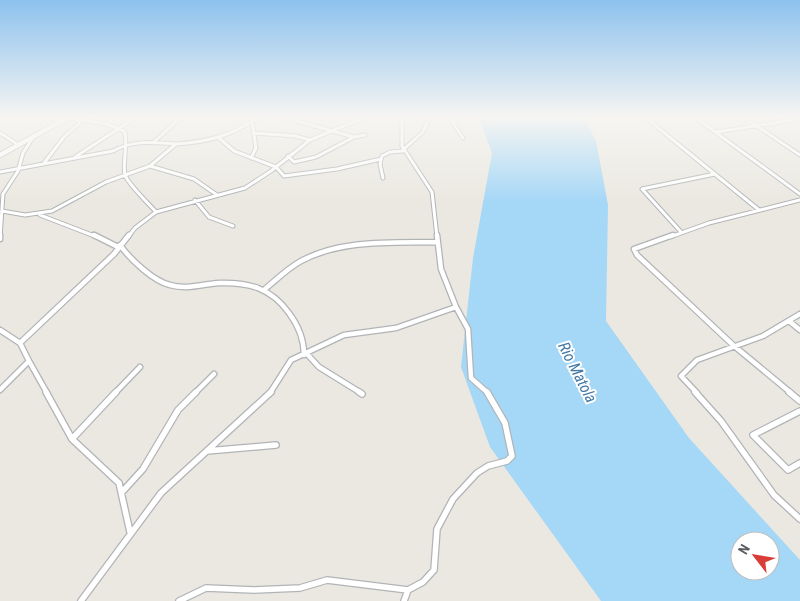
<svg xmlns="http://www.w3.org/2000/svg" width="800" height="601" font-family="'Roboto Condensed',sans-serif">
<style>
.water{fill:#a5d7f7;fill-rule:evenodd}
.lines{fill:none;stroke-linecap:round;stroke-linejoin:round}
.minor-far2-casing{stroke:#b1b4b7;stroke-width:5}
.minor-far1-casing{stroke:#b1b4b7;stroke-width:7}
.minor-casing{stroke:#b1b4b7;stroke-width:8}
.tertiary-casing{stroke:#b1b4b7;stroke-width:6}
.minor-far2{stroke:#fff;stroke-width:3}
.minor-far1{stroke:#fff;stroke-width:4.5}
.minor{stroke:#fff;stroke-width:5.5}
.tertiary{stroke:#fff;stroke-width:4.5}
.labels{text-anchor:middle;stroke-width:4;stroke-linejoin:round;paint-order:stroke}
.water-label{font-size:16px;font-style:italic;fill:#4479a6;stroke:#fff}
</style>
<rect width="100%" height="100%" fill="#ebe8e1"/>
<path class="water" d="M479 118H584L596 141 608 205 606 321 689 438 800 560V601H601L490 447 461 367 473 258 492 153ZM740 541H770V571H740Z"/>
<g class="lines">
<defs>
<path id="minor-far2" d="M66 118 106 124 124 131C129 141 122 163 125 175 128 184 149 204 156 212
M286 118 354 137 365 135
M402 118V146L432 192 437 237
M450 118 463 138
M646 118 759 210
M696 118 800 194
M745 118 800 155
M716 132 800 119
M0 133 17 144
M254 133 295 136 310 140
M219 138 234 151 276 167 284 176 337 169 381 159
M154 142 180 118
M176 144C206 142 232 136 257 118
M403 150 423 132 429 118
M288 156 294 162 316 157 354 137
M75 157 135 118
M251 158 256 148 252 122
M44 163 64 137 83 120
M150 166 194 179 217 195
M0 172 113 151C132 140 154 142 176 144L150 166 106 182 52 211 25 215 2 211
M383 178 380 164 382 156 390 152 403 151
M195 200 209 217 233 226
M40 215 97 237
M681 232 642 189 715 174
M0 237 3 194 18 171 23 153 32 139
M128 237 135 228 156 212 245 188 271 171 310 140 363 118
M670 237 709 223 800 200"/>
<path id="minor-far1" d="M94 235 118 247
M437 235 441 269 456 307 468 329 471 378 488 393
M673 235 634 249 637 255 733 345 791 393
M0 239V235
M120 245C130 259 153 281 170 285 187 290 202 284 219 283 249 282 271 288 289 313 298 325 304 339 304 355
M265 289C277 279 288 268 301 261 342 239 392 243 437 242
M789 321 800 330
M0 330 20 343 29 361 0 390
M20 343 114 254 129 235
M307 354 319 367 361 393
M29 361 47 393
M115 393 140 367
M195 393 214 374
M270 393 291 360 344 335 396 328 456 307
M697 393 681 376 697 360 763 336 800 314"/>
<path id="minor" d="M46 392 72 439 119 483 130 532
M359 392 362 394
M695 392 721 421 774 495 800 519
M789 392 800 401
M800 411 753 435 788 470 800 463
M72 439 116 392
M207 451 276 445
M123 491 143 469 178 410 196 392
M81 601 161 493 271 392
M179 601 206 588 254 590 300 588 327 580 408 590 423 582 434 570 437 529 453 499 477 473 488 466 507 461 512 456 505 423 487 392
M404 601 408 590"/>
<path id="tertiary" d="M0 155 67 118"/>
</defs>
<use href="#minor-far2" class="minor-far2-casing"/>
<use href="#minor-far1" class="minor-far1-casing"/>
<use href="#minor" class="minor-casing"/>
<use href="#tertiary" class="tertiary-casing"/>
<use href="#minor-far2" class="minor-far2"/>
<use href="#minor-far1" class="minor-far1"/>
<use href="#minor" class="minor"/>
<use href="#tertiary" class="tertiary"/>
</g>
<linearGradient id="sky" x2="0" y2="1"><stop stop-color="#8dc2ee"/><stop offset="0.58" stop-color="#f6f5f2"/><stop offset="1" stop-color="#f6f5f2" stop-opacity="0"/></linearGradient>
<rect width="800" height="202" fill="url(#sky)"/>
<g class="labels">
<g class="water-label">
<text transform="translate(578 372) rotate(63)" y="6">Rio Matola</text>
</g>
</g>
<g transform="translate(755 556) rotate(301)"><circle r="24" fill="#ffffff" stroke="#bdbebf"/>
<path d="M0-4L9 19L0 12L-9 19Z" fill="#d93d38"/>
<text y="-8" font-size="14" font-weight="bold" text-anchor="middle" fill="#595d60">N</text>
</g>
</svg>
